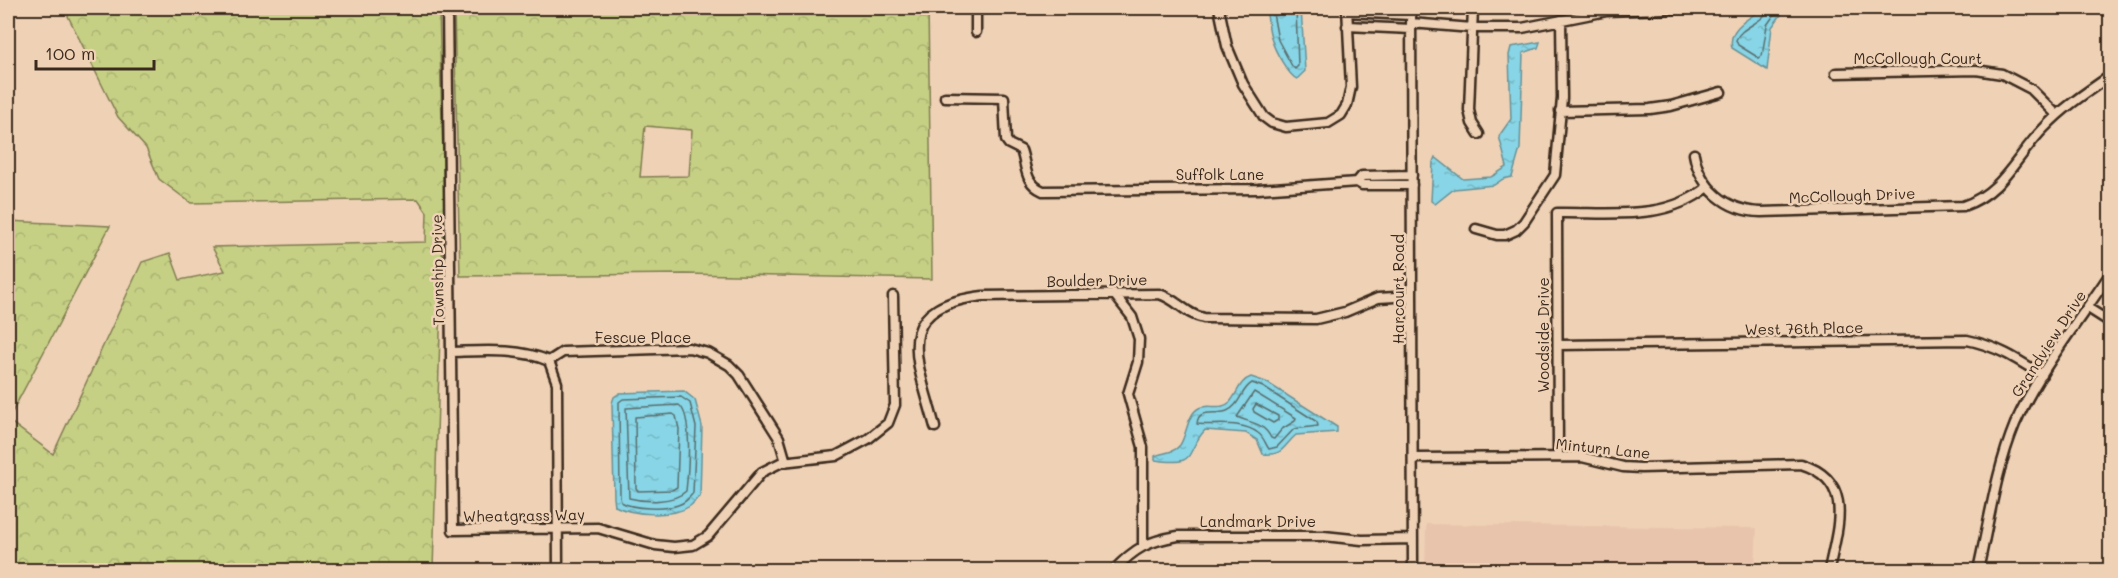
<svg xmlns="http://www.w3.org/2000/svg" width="2118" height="578" font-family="Mali,sans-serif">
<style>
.built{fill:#e9c4ad}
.forest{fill:url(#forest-crowns);stroke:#807d51;stroke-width:1.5;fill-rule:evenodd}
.water{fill:url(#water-ripples);stroke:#699196;stroke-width:1.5}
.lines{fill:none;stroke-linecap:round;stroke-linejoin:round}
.shore{stroke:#596e6e;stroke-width:1.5}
.minor-casing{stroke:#3b2a1e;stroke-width:13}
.minor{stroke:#efd2b6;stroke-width:8}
.labels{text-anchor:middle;stroke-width:5;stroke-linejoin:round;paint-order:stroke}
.street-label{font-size:15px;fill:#3b2a1e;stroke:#efd2b6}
</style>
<defs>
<pattern id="forest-crowns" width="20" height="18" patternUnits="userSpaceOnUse" patternTransform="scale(1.5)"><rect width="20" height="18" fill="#c6d084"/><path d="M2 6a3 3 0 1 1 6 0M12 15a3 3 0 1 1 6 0" fill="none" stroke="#abb372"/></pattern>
<pattern id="water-ripples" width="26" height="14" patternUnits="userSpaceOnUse" patternTransform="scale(1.5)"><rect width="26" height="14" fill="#87d5e6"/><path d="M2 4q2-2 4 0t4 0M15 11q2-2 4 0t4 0" fill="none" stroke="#75b7c5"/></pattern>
</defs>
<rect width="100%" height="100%" fill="#efd2b6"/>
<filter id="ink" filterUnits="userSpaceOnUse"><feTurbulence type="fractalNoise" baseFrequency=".0167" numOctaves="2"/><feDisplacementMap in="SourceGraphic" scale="12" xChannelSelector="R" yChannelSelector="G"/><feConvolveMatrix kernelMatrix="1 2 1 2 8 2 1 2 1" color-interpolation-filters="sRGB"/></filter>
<g filter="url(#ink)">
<path class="built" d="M1426 524 1757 528 1755 570H1425Z"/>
<path class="forest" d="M64 8H439L444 199 433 570H8V221L110 226 8 420 53 454 142 262 170 253 180 280 225 271 212 247 426 242 427 212 418 199 191 203 159 179 146 148 118 117Z
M454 8H928L932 279 685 274 460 276ZM645 126 692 130 689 176 640 177Z"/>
<path class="water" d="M1266 8H1301L1305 71 1297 79C1289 76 1274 50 1272 40 1268 30 1268 18 1266 8Z
M1764 8H1786L1772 27 1767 70 1732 48C1727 28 1750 18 1764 8Z
M1540 42 1538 48 1523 53 1520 149 1512 177 1503 179 1494 185 1454 189 1435 204 1431 201 1433 162 1435 157 1463 179 1491 177 1507 167 1499 136 1511 119 1509 55 1511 47Z
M1251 377 1266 382 1337 427V432L1296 435C1283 446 1284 456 1263 454L1257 440 1246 433 1205 430C1183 455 1199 466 1155 460V456C1162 452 1173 454 1180 445 1187 435 1187 414 1199 408 1209 403 1221 411 1230 402 1238 393 1239 381 1251 377Z
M684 391 695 400 702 426 700 496C696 499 693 504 690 506 673 518 632 515 615 506L614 498 612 403 614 397 620 393Z"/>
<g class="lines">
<path class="shore" d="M1272 8 1278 40 1292 66 1295 69 1298 66 1296 8
M1768 8C1765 23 1741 26 1736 40L1738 45 1759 58 1762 56 1767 25 1779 8
M1252 383 1263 387 1317 422 1318 426 1294 429 1277 447 1269 449C1265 444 1264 437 1258 433 1242 420 1215 426 1197 424 1198 407 1215 416 1227 411 1240 406 1241 389 1252 383Z
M1254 392 1296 418 1295 421 1282 429 1274 439 1271 438C1263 422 1250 423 1237 417Z
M681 397 690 403 696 427 693 493C689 498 685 503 678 505 665 510 633 509 621 502L620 497 619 402 623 399Z
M1256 404 1278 416V420L1273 423 1254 412 1253 409Z
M679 405C693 415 688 473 686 491 674 503 644 502 629 498L626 408Z
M673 414 676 416 679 429 677 487 672 490 638 491 636 488 635 417Z"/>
<defs>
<path id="minor" d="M447 8 453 530 598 528 655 545 674 547 693 545 708 536 762 472 782 462 836 456 868 439 888 423 895 405 893 296
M976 8V32
M1219 8 1227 46 1243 84 1264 117 1272 123 1286 127 1328 123 1341 115 1347 105 1351 87 1347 8
M1411 8 1413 570
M1473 8 1469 110 1472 123 1479 134
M1347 12 1411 15
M1411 23 1472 28H1522L1607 11 1693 8
M1347 26 1411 29
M1836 73 1976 70 2002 74 2031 89 2057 115
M945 97 1004 98 1006 140 1009 144 1021 150C1027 167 1024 183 1043 191L1258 189 1357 182 1362 176 1412 175
M1560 111 1650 109 1671 106 1721 92
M1694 154C1700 188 1726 211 1761 212L1963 206C2004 192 2015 157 2045 127 2064 107 2087 92 2110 76
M1357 182 1362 185H1412
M1476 229 1497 235H1505L1516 230 1524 222 1555 175 1562 98 1561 20
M1114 294 1132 317 1139 339 1138 362 1128 394 1143 447V545
M2088 308 2110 322
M1558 345 1967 340C1997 346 2017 359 2042 375
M452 352C485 351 518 348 549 361L557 383 558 570
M549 361 563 352 689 348 708 353 729 365 739 375 779 438 786 462
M935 427C918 361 888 307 983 296L1159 294C1177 299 1186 315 1204 318L1316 319 1345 312 1378 298 1412 296
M1558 457 1557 213C1610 212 1664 222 1708 187
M1413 458 1582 457 1623 467 1641 468 1801 464C1856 481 1837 529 1829 570
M1114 570C1135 548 1148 541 1178 536H1324L1362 540 1413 539
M1978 570C1989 522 1996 470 2015 424 2038 372 2079 321 2110 274"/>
</defs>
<use href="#minor" class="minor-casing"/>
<use href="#minor" class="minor"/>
</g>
</g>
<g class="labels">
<g class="street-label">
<text x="1918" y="64">McCollough Court</text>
<text x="1220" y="180">Suffolk Lane</text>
<text transform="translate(1852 196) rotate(-2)" y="5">McCollough Drive</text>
<text transform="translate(438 270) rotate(-91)" y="5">Township Drive</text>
<text transform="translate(1097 281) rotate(-1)" y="5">Boulder Drive</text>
<text transform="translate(1399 289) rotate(-90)" y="5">Harcourt Road</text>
<text transform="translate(1804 329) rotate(-1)" y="5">West 76th Place</text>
<text transform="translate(1544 335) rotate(-90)" y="5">Woodside Drive</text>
<text x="643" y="343">Fescue Place</text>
<text transform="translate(2049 344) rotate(-57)" y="5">Grandview Drive</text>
<text transform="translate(1603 449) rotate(6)" y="5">Minturn Lane</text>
<text transform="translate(524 516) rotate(-1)" y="5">Wheatgrass Way</text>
<text x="1258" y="527">Landmark Drive</text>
</g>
</g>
<rect width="2118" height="578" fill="none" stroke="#efd2b6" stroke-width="30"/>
<rect x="15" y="15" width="2088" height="548" fill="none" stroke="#3b2a1e" stroke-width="2" filter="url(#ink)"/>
<path d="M36 60v9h118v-9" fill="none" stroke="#3b2a1e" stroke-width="3"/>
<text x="45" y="60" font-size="18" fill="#3b2a1e" stroke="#efd2b6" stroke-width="4.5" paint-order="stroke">100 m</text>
</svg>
